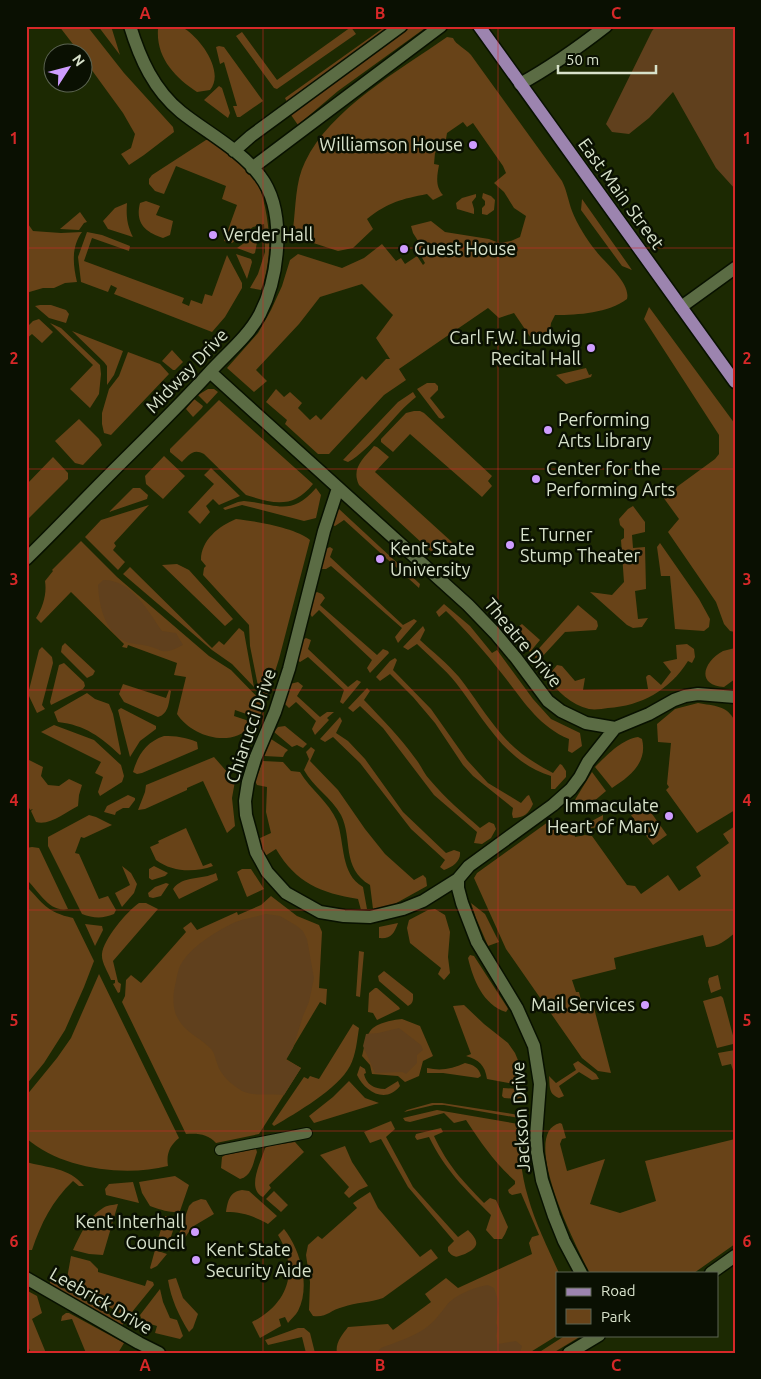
<svg xmlns="http://www.w3.org/2000/svg" width="761" height="1379" font-family="Ubuntu,sans-serif">
<style>
.green{fill:#684318}
.forest{fill:#60401d}
.lines{fill:none;stroke-linecap:round;stroke-linejoin:round}
.pedestrian-casing{stroke:#081100;stroke-width:12}
.minor-casing{stroke:#081100;stroke-width:15}
.tertiary-casing{stroke:#081100;stroke-width:15}
.primary-casing{stroke:#081100;stroke-width:15}
.pedestrian{stroke:#5b6c44;stroke-width:10}
.minor{stroke:#5b6c44;stroke-width:12}
.tertiary{stroke:#5b6c44;stroke-width:12}
.primary{stroke:#9c84af;stroke-width:12}
.grid{fill:none;stroke:#d62828;stroke-width:1;stroke-opacity:0.55}
.poi-dot{fill:#cf9dff;stroke:#0a1002;stroke-width:2}
.labels{text-anchor:middle;stroke-width:5;stroke-linejoin:round;paint-order:stroke}
.poi-label{font-size:18px;fill:#d8e2cb;stroke:#0a1002;text-anchor:start}
.street-label{font-size:18px;fill:#d8e2cb;stroke:#0a1002}
.neatline{fill:none;stroke:#d62828;stroke-width:2}
.grid-label{font-size:16px;text-anchor:middle;font-weight:bold;fill:#d62828}
</style>
<rect width="100%" height="100%" fill="#1c2902"/>
<path class="green" d="M59 26H87L124 73 173 127 174 132 144 155 129 165 121 154 131 148 135 134 123 113 83 58 82 52H79Z
M98 26H111L120 55Z
M162 26C169 26 179 24 185 29 201 39 225 72 210 90L197 92C175 77 156 58 158 29Z
M386 26H394L288 104 285 98Z
M410 26H428L338 91 298 125 291 115 305 102Z
M351 27 356 34 277 89 274 88 236 36 242 32 277 80Z
M447 37 453 38C456 45 465 48 471 55L562 181C567 191 568 200 572 211 577 224 587 240 596 251 605 263 631 283 627 299 608 313 579 315 555 315L551 323 549 337 538 344 531 338 514 313 499 318 488 308 399 369 406 380 384 395 329 454H318L285 424 287 420 266 402 276 389 284 397 290 392 302 403 298 408 310 420 316 415 321 420 362 376 366 380 386 359H390L376 338 393 315 362 284 320 297 299 324 256 370 267 381 254 392 227 368 258 333 271 310 282 286 290 260 298 254 342 268 364 258 382 244 396 261 401 258 405 264 417 256 423 265 425 263 416 247 420 244 413 233 411 226 431 221 445 232 489 239 499 243 511 241 520 237 526 216 514 208 504 192 494 183 506 173 503 166 473 123 467 127 463 122 447 133 444 151 439 147 435 153 434 164 439 165C437 176 435 186 443 195L433 200 427 194C402 199 388 202 367 219L373 229 353 248 338 251 301 239 293 229C296 207 295 182 305 162 330 109 400 70 447 37Z
M219 46 224 47 263 101 240 117H237L233 106H237L224 62 220 64 216 47Z
M219 86 222 88 230 113 228 118 204 100Z
M206 140H217C230 153 245 166 256 181 261 189 263 198 265 207 271 235 271 262 261 290L250 288 258 274 265 252 264 224 253 227 232 243 224 241 237 205 222 199 226 186 176 166 164 194 155 191 149 184V179L152 175Z
M483 193 491 196 495 200 494 210 487 215 482 214V208L485 205V201L482 198Z
M476 194V197L472 202 474 209V214L457 209 456 203 462 198Z
M582 199 632 270 622 266 581 210Z
M146 201 160 206 156 215 173 221 170 235 163 238C145 232 135 223 140 203Z
M127 203C126 216 127 225 133 237L108 229 103 221 115 208Z
M80 212 87 222 84 223 79 230 60 229Z
M26 221 33 231 61 233 82 232C71 247 73 265 77 282L65 283 54 288H43L26 293Z
M87 232 102 235 130 246 129 251 92 238 84 261 184 298 182 303 189 306 191 300 202 304 205 294 212 296 227 255 242 283V288L225 317 212 332 114 294 117 288 111 285 108 292 81 282 78 257Z
M256 235 258 237 255 253 253 254 237 248Z
M236 254 251 259 252 262 247 279Z
M40 305H51L66 310 69 314 66 323 49 318 35 306Z
M649 307 735 424V632L730 631 724 624 716 602 668 532 679 519 663 497 715 459 719 454V435L644 319Z
M39 319 53 332 42 343 32 334 26 339V328L33 321Z
M50 323 61 328 100 365 101 374 99 394 90 408 70 389 93 365Z
M72 331 123 351 114 375 107 385V366L104 362Z
M172 350 183 362 175 370H173L162 361Z
M128 352 160 364 169 374 111 435 104 433 102 424V413L109 389 119 376Z
M586 368 589 375 592 374 591 377 566 384 556 375Z
M427 383H435L438 386V390L430 398 445 417 442 419 439 418 417 389Z
M208 389H214L218 392 207 404 198 395Z
M413 392 416 397C394 414 370 451 348 462L343 460 398 402Z
M194 399 203 406 202 408 193 417 186 409Z
M219 400 313 484C293 509 274 504 246 495L204 454C193 448 189 455 182 462L170 452V449Z
M414 411H420L424 413 492 476 488 481 492 486 482 497 410 434 393 452 381 442V439L406 413Z
M79 419 99 439 102 445 83 465 75 463 55 441Z
M374 446 377 447 389 457 375 472 453 543 435 555 359 485C351 468 363 459 374 446Z
M164 456 185 476 163 499 146 484 145 476Z
M53 457 68 473V479L26 521V485Z
M211 468 240 496 219 505 213 499 206 506 210 512 200 524 188 512 214 484 204 475Z
M133 488H140L148 495 147 499 109 512Z
M316 488 321 495 316 518 304 521 242 505 225 510 223 508 238 502 244 501C277 504 291 517 316 488Z
M149 505 114 543 116 546 113 550 125 562 118 570 85 537 101 520Z
M633 506 645 522V532L632 535 633 548 645 547 646 589 635 591 638 619 648 618 642 627 633 628 627 625 590 592 612 595 624 582 621 540 624 538V529L620 525 619 519 628 509Z
M339 509 420 584 419 588 344 520 335 526 332 525 336 510Z
M236 519C255 521 296 528 310 540L279 659 266 700 262 696 258 686 250 646 249 625 203 575 204 568 206 566 201 560C201 540 219 526 236 519Z
M81 541 117 577 209 656 231 670 264 704 260 716 255 717 235 710 234 716 249 721 251 726C231 749 191 736 177 714L186 677 174 675 177 663 128 645 127 648 122 647 124 644 71 592 41 623 36 618C43 607 47 594 45 581L53 571 52 570Z
M660 543 699 599 710 619 709 627 704 631 675 629 670 576H661L657 547Z
M330 547 333 549 330 557 403 625 414 619 417 621 398 643 395 637 402 628 331 566 326 569H320L323 550Z
M177 564 189 570 233 619 225 626 162 565Z
M130 567 212 648 219 641 224 645 239 628 244 632 254 687 232 664 212 650 123 574Z
M317 592 322 594 325 598 320 605 377 655 383 649 388 651 389 653 370 673 367 668 372 660 319 610 312 617 307 609 314 594Z
M444 604 470 626 492 653 497 650 533 699 551 719 580 733 582 746 572 753 568 751 569 739C538 726 523 700 503 675 485 652 467 631 446 611L439 617 436 612Z
M578 605 597 621 598 626 596 630 565 632 541 658 537 660 533 655Z
M522 624 540 640 530 652 513 630Z
M423 626 425 630 420 640C433 652 447 663 459 677 474 696 487 718 503 736 517 752 534 763 553 773L560 764 562 765 566 771V777L555 789H551V776C505 762 484 719 456 683 445 669 430 657 417 644L408 650 403 647Z
M306 638 311 640 308 649 348 687 357 680 361 682 343 704 340 702 344 690 308 657 300 662 295 659 298 642Z
M65 643 95 671 93 675 87 678 61 652 62 646Z
M687 644 694 649 695 657 692 663 688 661C670 690 641 706 608 708 602 709 595 710 589 709 571 705 557 691 547 677L557 665 562 666 575 681 585 678 583 690 648 689 646 677 648 675H650L661 685 671 672 663 662 677 659 676 645Z
M42 647 52 657 53 663 42 705 45 709 37 713 28 694 39 650Z
M735 648V679L724 687C695 685 704 661 723 651 727 650 731 649 735 648Z
M395 658 397 660 393 670 431 709 467 760 488 783 521 803 527 796 529 795 533 804C529 813 524 818 513 818L512 814 513 808 473 776 463 765 435 723 413 697 390 674 380 681 376 677 390 661Z
M64 663 84 682 85 686 83 689 51 705 50 702 59 665Z
M298 682 303 686 297 696 320 717 327 712H334L327 718 329 720 315 735 312 729 316 721 296 702 289 708 283 702 290 684Z
M123 684 166 698 169 690 171 691C169 701 169 714 158 717L124 702 119 694Z
M367 688 370 691 364 700C382 719 400 737 415 758 421 765 424 774 430 780 445 798 463 813 480 828L489 822 494 824 496 829 491 838 482 844 474 843 477 832 434 795 383 728 360 706 353 712 348 708Z
M87 693 95 699 109 704 113 714 121 754 120 755C101 737 85 725 58 722L54 712Z
M698 703C714 706 727 705 735 721V810L697 833 666 790 669 787 667 784 671 743 658 742 657 724 675 709Z
M121 708 156 726V729L140 741 130 757 118 710Z
M340 717 342 721 336 733 348 741 365 759 403 812 446 853 454 850 460 852C461 861 453 867 444 870L440 867 445 860 411 829 360 763 333 737 325 742 320 739Z
M54 725 94 740 121 765 124 776 122 782 100 796 98 792 103 777 95 773 101 762 41 732Z
M285 726 307 744 303 748 297 745 292 747 274 732 278 727Z
M164 736C176 736 185 737 197 742L198 749 142 773 137 774 133 772C138 755 146 742 164 736Z
M638 737 642 739C648 763 629 777 612 788L595 767C606 756 622 739 638 737Z
M271 739 288 750 285 753 283 757 264 756Z
M311 747 315 750 310 761 338 790 365 829 385 854 414 880 423 875 426 878 427 886 391 906 373 909 370 885C341 868 353 839 341 815 332 798 313 787 304 770L309 759 306 752Z
M214 757 235 781 232 798 235 826 227 833 203 781 187 788V790L145 809 138 810 145 792 146 785Z
M29 760 43 767 41 776 48 785 59 786 69 779 82 785 79 795 78 806C66 812 50 826 36 822L31 811 33 809 30 810 26 801V761Z
M263 761 283 762 291 771 300 772C310 789 329 802 337 821 345 843 340 874 363 887L367 909 361 910 358 899C321 893 296 883 276 849L265 856 258 839 271 833 266 812 267 787 257 785 255 781Z
M592 772 606 791 586 808 577 806 573 803Z
M128 795 135 798V800L129 808H123L116 812 115 815 104 812 107 806Z
M645 804 667 835 653 845 631 815Z
M89 815 96 817 112 825 84 838 81 837 75 853 79 854 99 899 108 896 116 910 114 914C102 919 93 918 82 914L48 846V837Z
M603 815C604 832 586 828 574 829L575 837 585 835 592 836 627 885 635 886 641 894 668 875 679 891 701 876 696 867 729 843 723 834 735 826V933C726 940 718 947 706 947L703 935 614 958 616 969 572 980 576 992H579L582 1004 590 1002 593 1004 611 1073 598 1071 582 1058 506 949 474 878 477 873 548 822 550 824 588 823Z
M186 828 203 866 211 863 213 866C194 873 172 872 156 860L150 847 159 843 158 841Z
M32 847 39 848 41 852 68 909C49 913 38 890 26 879V848Z
M122 866 131 873 137 884 134 893 122 907 115 893 130 885Z
M154 866 168 873 165 876 152 880 149 878V869Z
M242 869H251L264 889 247 897 237 872Z
M216 873 218 880 179 899 173 889C183 875 202 880 216 873Z
M166 883 169 884 161 896 153 898 149 897 148 893 155 887Z
M26 886C44 904 46 912 73 918L94 961 84 987 65 1030 44 1063 26 1085Z
M271 896 297 916 319 925 322 932 319 988 327 989 326 1005 320 1002 286 1059 301 1068 259 1134 216 1143C208 1134 198 1133 186 1134L122 1002 125 996 126 980 131 975 141 983 186 932 183 928 191 922 197 930 237 912 238 915 261 905Z
M139 903H146L158 909 113 961 118 982 121 984 120 992 118 993 113 984 115 983V980H111C108 972 101 962 102 954 103 940 127 911 139 903Z
M471 903 485 914 499 942 488 946 476 918Z
M435 909 445 915 450 932 448 957 450 973 444 980 438 974 441 968 410 943 407 928 409 920 428 910Z
M398 923C394 934 391 939 379 938V927Z
M85 924 102 926 103 930 95 946Z
M359 951 364 952 360 997 356 996Z
M470 955 474 956 507 1007 508 1009 506 1012C483 1005 473 979 468 958Z
M384 971 413 994C413 999 414 1003 408 1006L379 981 378 976Z
M99 974 179 1138C170 1145 166 1154 168 1166 124 1177 61 1169 26 1138V1096L57 1058 71 1038Z
M718 975 721 989 711 993 708 982 709 978Z
M375 988H377L399 1007 400 1009 377 1020 373 1013 368 1012 369 993Z
M721 996 723 998 735 1043 733 1044 717 1048 703 1001Z
M464 1005 484 1024 508 1043 515 1053 522 1070 518 1071V1080L523 1081 524 1083 514 1084 487 1079C485 1065 479 1060 466 1056L471 1054 453 1006Z
M402 1019 420 1026 433 1056 423 1061 419 1076 405 1082 398 1076 372 1074 370 1065 362 1056C364 1049 365 1038 369 1033 374 1023 392 1020 402 1019Z
M353 1024 359 1028C357 1040 356 1055 350 1066 338 1089 296 1113 274 1126L272 1124 304 1077 308 1079 310 1076 319 1079Z
M735 1050V1077L731 1064 722 1066 718 1053Z
M578 1061 596 1074 599 1079 592 1080 579 1072 559 1086 564 1096 559 1098C548 1094 550 1086 549 1076L556 1083 576 1070 573 1064Z
M465 1063C473 1065 479 1067 481 1076L478 1078 443 1073H427V1068C441 1071 452 1069 465 1063Z
M360 1066 365 1069 366 1073 364 1074C366 1084 374 1089 385 1089L398 1081 400 1086C386 1104 365 1092 357 1075Z
M349 1081 365 1098 379 1103 314 1123 309 1116 333 1097Z
M503 1088 519 1089 523 1097 518 1099 504 1098 502 1096Z
M432 1103H442L519 1115V1118L444 1105H434L404 1112 407 1110Z
M437 1110 518 1124C519 1148 521 1174 528 1197 535 1223 548 1248 559 1273H557L558 1335 529 1353H337C335 1343 342 1335 348 1327L388 1324 393 1330 431 1302 425 1294 446 1278 458 1288 532 1254 529 1243 532 1237 539 1235 521 1193 512 1195 509 1193 508 1190 515 1184V1181C495 1163 481 1143 466 1120L454 1123 444 1113 410 1122 405 1121 403 1118Z
M391 1121 395 1129 386 1137 413 1187 458 1237 468 1230C479 1241 480 1247 465 1254 461 1255 457 1258 454 1256 452 1256 449 1252 448 1251V1247L454 1241 408 1187 381 1139 370 1143 364 1132Z
M560 1123 562 1124 566 1138 562 1139 560 1144 567 1171 605 1159 590 1204 620 1213 656 1201 645 1161 735 1139V1244L694 1273H590C578 1251 518 1133 560 1123Z
M441 1128 443 1132 434 1136C448 1166 462 1180 484 1203L490 1198 496 1200 508 1227 505 1234 502 1239H494L486 1230 491 1215C465 1189 445 1170 429 1137L417 1140 415 1137 416 1134Z
M295 1142 304 1152 269 1185 271 1188 263 1197C246 1189 261 1162 265 1148L268 1146Z
M345 1146 352 1162 368 1186 359 1190 349 1198 344 1193 349 1187 320 1155Z
M256 1149 257 1152C253 1163 252 1176 240 1179L221 1168 222 1157 225 1155Z
M26 1162C47 1168 69 1167 84 1186H79L73 1181C52 1201 41 1223 32 1250H26Z
M175 1176 189 1185 180 1211C171 1214 159 1209 150 1206L142 1193 139 1182Z
M133 1182 139 1203 106 1195 105 1189 109 1184Z
M242 1190 249 1191 277 1216 268 1224C254 1216 242 1212 226 1212 228 1201 229 1192 242 1190Z
M274 1191 288 1205 281 1212 266 1199Z
M370 1192 378 1208 420 1257 431 1249 438 1258 383 1298C370 1303 356 1302 343 1307 330 1310 327 1318 313 1316L309 1310 310 1282 306 1255 308 1245 318 1236 322 1239 357 1208 353 1203Z
M201 1199 206 1200 214 1214 192 1227 179 1247 175 1245 189 1206 193 1202Z
M118 1204 103 1255 89 1254 73 1250C80 1235 88 1217 103 1208 107 1205 113 1205 118 1204Z
M165 1216 175 1218 176 1221 169 1243 158 1239Z
M284 1229C300 1249 311 1286 298 1311 296 1315 291 1319 288 1323L285 1317 279 1319 281 1326 260 1338 252 1322C289 1303 299 1270 278 1235Z
M155 1250 167 1254 157 1266 151 1269 150 1268Z
M71 1256 90 1261 98 1269V1272L145 1286 147 1280 153 1282 154 1285 132 1312 126 1316 66 1284Z
M176 1278 183 1298 198 1314 193 1328 189 1332C179 1316 171 1299 168 1280Z
M50 1280 124 1323 122 1325 53 1287 50 1284Z
M160 1289 163 1302 170 1318 177 1320 183 1336 180 1339 155 1333 157 1326C151 1324 141 1322 140 1315Z
M26 1290 37 1296 42 1313 32 1319 46 1353H31L26 1342Z
M66 1313H69L124 1343 118 1353H86L72 1319 61 1321 62 1316Z
M298 1328H304L310 1333 315 1353H306L302 1337 268 1345 265 1340Z
M566 1335 581 1336 553 1353H538Z"/>
<path class="forest" d="M656 26H735V189L716 168 673 92 649 118 629 134 612 132 606 124 652 31Z
M103 580C131 579 148 611 162 631L176 633 183 645C160 657 165 649 143 645 135 644 124 643 118 637 103 624 99 604 98 585Z
M266 914 280 916 297 926 303 931 307 939 314 978 309 1002 303 1016 293 1048 286 1060 301 1068 284 1095C271 1093 254 1097 242 1091 232 1085 220 1075 217 1063 215 1058 215 1054 211 1049 199 1036 185 1034 176 1015 172 1004 173 992 176 981 177 976 178 970 180 966 190 947 214 933 233 923 243 919 256 917 266 914Z
M399 1028 421 1045 423 1050 417 1055V1063L406 1074 402 1072 375 1073 363 1046 366 1034 378 1033Z
M488 1285 494 1288 499 1303 496 1323 498 1328 496 1336 498 1344 516 1341 522 1346 520 1353H376L381 1348C394 1343 409 1338 421 1331 432 1325 439 1315 446 1306 454 1295 475 1287 488 1285Z"/>
<g class="lines">
<defs>
<path id="pedestrian" d="M220 1150 307 1133"/>
<path id="minor" d="M520 84C551 67 579 47 606 26
M234 151 251 136 401 26
M252 168 441 26
M681 307 735 268
M210 372 468 605 495 633 516 658 548 701 561 711 586 723 615 728 649 714 674 700 685 696 698 694 735 697
M338 488 324 531 289 669 275 712 255 759 248 782 245 801 246 815 256 852 267 872 286 893 320 912 344 916 370 917 403 909 423 901 458 879 469 866 553 805 571 789 580 777 588 762 615 728
M26 559C55 531 82 502 111 473 144 440 177 408 209 373 226 354 248 337 260 314 279 277 287 211 260 176 241 150 206 132 181 112 154 90 140 59 130 26
M458 879V888L462 903 477 942 517 1008 534 1046 540 1084 536 1136 537 1152 542 1180 554 1216 564 1241 581 1273
M26 1278 139 1343 159 1353"/>
<path id="tertiary" d="M711 1273 735 1256
M569 1353 599 1335"/>
<path id="primary" d="M479 26 735 382"/>
</defs>
<use href="#pedestrian" class="pedestrian-casing"/>
<use href="#minor" class="minor-casing"/>
<use href="#tertiary" class="tertiary-casing"/>
<use href="#primary" class="primary-casing"/>
<use href="#pedestrian" class="pedestrian"/>
<use href="#minor" class="minor"/>
<use href="#tertiary" class="tertiary"/>
<use href="#primary" class="primary"/>
</g>
<path class="grid" d="M263 26V1353M498 26V1353M26 248H735M26 469H735M26 690H735M26 910H735M26 1131H735"/>
<g class="poi-dot">
<circle cx="473" cy="145" r="5"/>
<circle cx="213" cy="235" r="5"/>
<circle cx="404" cy="249" r="5"/>
<circle cx="591" cy="348" r="5"/>
<circle cx="548" cy="430" r="5"/>
<circle cx="536" cy="479" r="5"/>
<circle cx="510" cy="545" r="5"/>
<circle cx="380" cy="559" r="5"/>
<circle cx="669" cy="816" r="5"/>
<circle cx="645" cy="1005" r="5"/>
<circle cx="195" cy="1232" r="5"/>
<circle cx="196" cy="1260" r="5"/>
</g>
<g class="labels">
<g class="poi-label">
<text x="463" y="151" text-anchor="end">Williamson House</text>
<text x="223" y="241">Verder Hall</text>
<text x="414" y="255">Guest House</text>
<text x="581" y="344" text-anchor="end">Carl F.W. Ludwig<tspan x="581" dy="21">Recital Hall</tspan></text>
<text x="558" y="426">Performing<tspan x="558" dy="21">Arts Library</tspan></text>
<text x="546" y="475">Center for the<tspan x="546" dy="21">Performing Arts</tspan></text>
<text x="520" y="541">E. Turner<tspan x="520" dy="21">Stump Theater</tspan></text>
<text x="390" y="555">Kent State<tspan x="390" dy="21">University</tspan></text>
<text x="659" y="812" text-anchor="end">Immaculate<tspan x="659" dy="21">Heart of Mary</tspan></text>
<text x="635" y="1011" text-anchor="end">Mail Services</text>
<text x="185" y="1228" text-anchor="end">Kent Interhall<tspan x="185" dy="21">Council</tspan></text>
<text x="206" y="1256">Kent State<tspan x="206" dy="21">Security Aide</tspan></text>
</g>
<g class="street-label">
<text transform="translate(621 194) rotate(54)" y="6">East Main Street</text>
<text transform="translate(187 371) rotate(-46)" y="6">Midway Drive</text>
<text transform="translate(523 643) rotate(50)" y="6">Theatre Drive</text>
<text transform="translate(251 726) rotate(-71)" y="6">Chiarucci Drive</text>
<text transform="translate(521 1117) rotate(-93)" y="6">Jackson Drive</text>
<text transform="translate(101 1301) rotate(30)" y="6">Leebrick Drive</text>
</g>
</g>
<rect width="761" height="1379" fill="none" stroke="#0a1002" stroke-width="55"/>
<rect x="556" y="1272" width="162" height="65" fill="#0a1002" stroke="#5c6452"/>
<rect x="566" y="1288" width="25" height="8" fill="#9c84af" stroke="#5c6452"/>
<text x="601" y="1296" font-size="15" fill="#d8e2cb">Road</text>
<rect x="566" y="1309" width="25" height="15" fill="#684318" stroke="#5c6452"/>
<text x="601" y="1322" font-size="15" fill="#d8e2cb">Park</text>
<g transform="translate(68 68) rotate(54)"><circle r="24" fill="#0a1002" stroke="#5c6452"/>
<path d="M0-4L9 19L0 12L-9 19Z" fill="#cf9dff"/>
<text y="-8" font-size="14" font-weight="bold" text-anchor="middle" fill="#d8e2cb">N</text>
</g>
<path d="M558 65v8h98v-8" fill="none" stroke="#d8e2cb" stroke-width="2.5"/>
<text x="566" y="65" font-size="15" fill="#d8e2cb" stroke="#0a1002" stroke-width="4" paint-order="stroke">50 m</text>
<rect x="28" y="28" width="706" height="1324" class="neatline"/>
<g class="grid-label">
<text x="145" y="19">A</text>
<text x="380" y="19">B</text>
<text x="616" y="19">C</text>
<text x="14" y="144">1</text>
<text x="747" y="144">1</text>
<text x="14" y="364">2</text>
<text x="747" y="364">2</text>
<text x="14" y="585">3</text>
<text x="747" y="585">3</text>
<text x="14" y="806">4</text>
<text x="747" y="806">4</text>
<text x="14" y="1026">5</text>
<text x="747" y="1026">5</text>
<text x="14" y="1247">6</text>
<text x="747" y="1247">6</text>
<text x="145" y="1371">A</text>
<text x="380" y="1371">B</text>
<text x="616" y="1371">C</text>
</g>
</svg>
